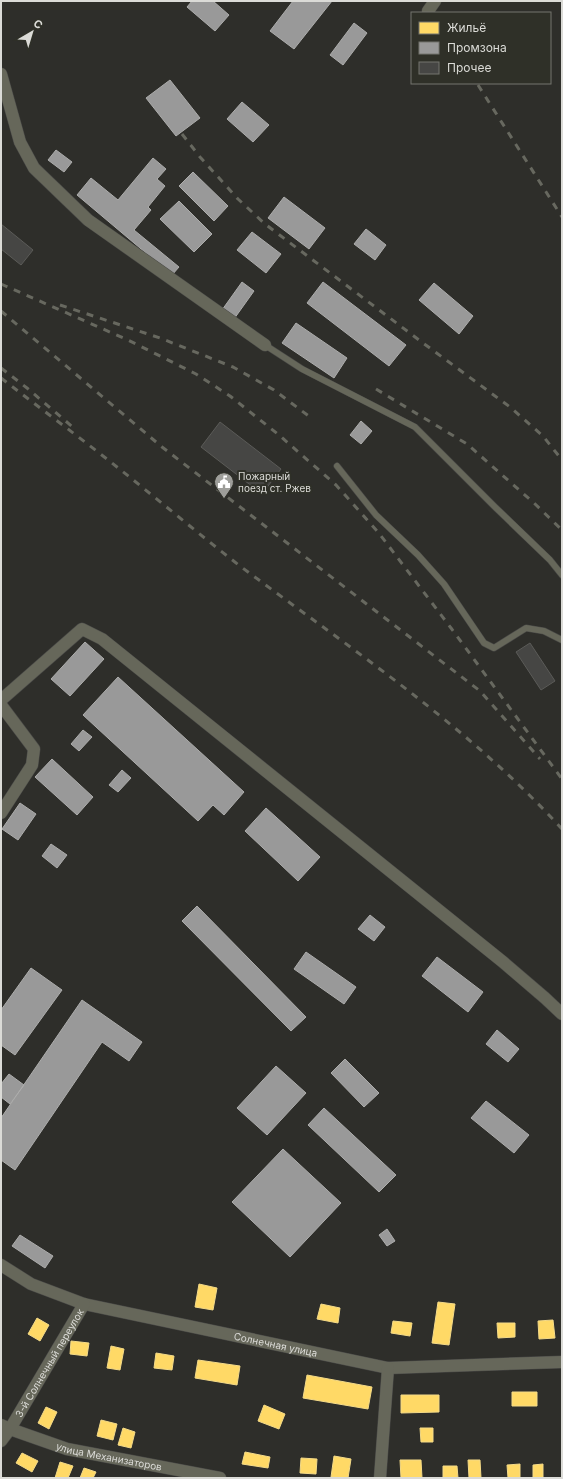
<svg xmlns="http://www.w3.org/2000/svg" width="563" height="1479" font-family="Inter,sans-serif">
<style>
.homes{fill:#ffd966;stroke:#f4da88}
.industry{fill:#999;stroke:#adadac}
.building{fill:#464644;stroke:#5b5b58}
.lines{fill:none;stroke-linecap:round;stroke-linejoin:round}
.lane-casing{stroke:#494947;stroke-width:7}
.street-casing{stroke:#494947;stroke-width:13}
.lane{stroke:#66675a;stroke-width:6}
.street{stroke:#66675a;stroke-width:12}
.rail{stroke:#67685f;stroke-width:3;stroke-dasharray:7 7;stroke-linecap:butt}
.labels{text-anchor:middle;stroke-width:4;stroke-linejoin:round;paint-order:stroke}
.poi-label{font-size:10px;fill:#dbdbd7;stroke:#2f3028;text-anchor:start}
.street-label{font-size:10px;fill:#dbdbd7;stroke:#2f3028}
</style>
<rect width="100%" height="100%" fill="#2e2e2a"/>
<path class="homes" d="M199 1284 217 1288 213 1310 195 1307Z
M438 1302 455 1304 449 1345 432 1343Z
M321 1304 340 1308 338 1323 317 1319Z
M37 1318 49 1325 40 1341 28 1334Z
M553 1320 555 1338 539 1339 538 1321Z
M393 1321 412 1323 410 1336 391 1333Z
M497 1323H515V1337L498 1338Z
M71 1341 89 1343 87 1356 70 1354Z
M111 1346 124 1349 120 1370 107 1368Z
M156 1353 174 1356 172 1370 154 1368Z
M198 1360 240 1366 237 1385 195 1378Z
M307 1375 372 1387 368 1409 303 1398Z
M512 1392H537V1406H512Z
M401 1395H439V1412L401 1413Z
M264 1405 285 1414 279 1429 258 1421Z
M46 1407 57 1412 49 1429 38 1423Z
M101 1420 117 1424 113 1440 97 1436Z
M123 1428 135 1432 131 1448 118 1445Z
M420 1428H433V1442H421Z
M245 1452 270 1457 268 1468 242 1464Z
M22 1453 38 1461 32 1472 16 1463Z
M334 1456 351 1459 348 1478 331 1477Z
M301 1458 317 1459 316 1474 300 1473Z
M400 1460H421L422 1478H401Z
M468 1460H480L481 1478H469Z
M60 1462 73 1466 68 1478H55Z
M520 1464V1478H508L507 1465Z
M543 1464V1478H533V1465Z
M443 1466H457L458 1478H443Z
M84 1468 96 1472 93 1478H80Z"/>
<path class="industry" d="M192 1H213L229 15 215 31 187 7Z
M293 1H332L294 49 270 31Z
M354 23 367 33 343 65 330 55Z
M170 80 200 118 176 136 146 98Z
M242 102 269 125 253 142 227 119Z
M56 150 72 162 64 172 48 160Z
M153 158 166 169 157 179 165 186 148 207 151 210 134 230 179 267 172 275 77 195 91 178 118 200Z
M193 172 228 206 214 221 179 186Z
M284 197 325 228 309 249 268 218Z
M179 201 212 234 194 252 160 219Z
M366 229 386 245 375 260 354 244Z
M252 232 281 254 266 273 237 250Z
M242 282 254 291 234 319 222 310Z
M323 282 406 345 389 366 307 303Z
M434 283 473 316 459 334 419 300Z
M296 323 347 358 334 378 282 343Z
M361 421 372 431 361 444 350 435Z
M85 642 104 659 70 696 51 679Z
M118 677 244 792 224 815 213 805 198 821 83 715Z
M83 730 92 737 79 751 71 744Z
M52 759 93 797 77 815 35 777Z
M122 770 131 778 118 792 109 785Z
M20 803 36 814 18 840 2 829Z
M266 808 320 857 298 881 245 831Z
M51 844 67 855 57 868 42 856Z
M197 906 306 1017 291 1031 182 921Z
M370 915 385 927 374 941 358 929Z
M306 952 356 987 344 1004 294 969Z
M437 957 483 992 468 1012 422 976Z
M31 968 62 990 15 1055 1 1045V1010Z
M82 1000 142 1042 129 1061 102 1042 15 1170 1 1160V1118Z
M497 1030 519 1049 508 1062 486 1044Z
M345 1059 379 1093 364 1107 331 1073Z
M276 1066 306 1093 267 1135 237 1108Z
M9 1074 24 1085 10 1104 1 1097V1084Z
M486 1101 529 1135 514 1153 471 1118Z
M324 1108 396 1175 379 1192 308 1125Z
M283 1149 341 1203 290 1257 232 1202Z
M387 1229 395 1241 387 1246 379 1235Z
M20 1235 53 1256 45 1268 12 1246Z"/>
<path class="building" d="M1 224 33 250 21 265 1 249Z
M220 422 281 469 262 494 201 447Z
M530 643 555 681 541 690 516 652Z"/>
<g class="lines">
<defs>
<path id="lane" d="M265 345 302 369 415 427 495 507 550 560 562 575
M337 466 376 515 418 555 444 584 484 643 494 648 526 628 544 631 562 640"/>
<g id="street">
<path d="M428 11 435 1"/>
<path d="M1 74 20 142 34 168 88 220 265 345"/>
<path d="M1 700 82 629 102 639 503 962 545 998 562 1014"/>
<path d="M1 705 34 749 32 765 1 813"/>
<path id="s1" d="M1 1265 31 1284 84 1304 388 1368 562 1362"/>
<path id="s2" d="M1 1425 10 1429 67 1449 220 1478"/>
<path id="s3" d="M1 1441 10 1429 84 1304"/>
<path d="M380 1478 388 1368"/>
</g>
</defs>
<use href="#lane" class="lane-casing"/>
<use href="#street" class="street-casing"/>
<use href="#lane" class="lane"/>
<use href="#street" class="street"/>
<path class="rail" d="M478 85 562 217
M182 134 200 157 238 199 265 224 423 343 510 407 543 436 562 460
M1 284 128 340 196 374 230 396 279 435 336 485 378 532 451 628 562 779
M60 305 160 338 233 367 274 390 310 417
M1 311 162 447 480 691 540 759
M1 368 27 388 75 429
M1 378C41 409 82 439 122 471 161 502 200 535 240 566 351 649 468 726 562 829
M376 389 467 444 534 503 562 530"/>
</g>
<defs>
<symbol id="civic-pin" viewBox="-11 -11 22 30"><path d="M0 17L-7.5 6A9.5 9.5 0 1 1 7.5 6Z" fill="#9e9e9a" stroke="#2f3028"/><path d="M-.6-6.5H3V-4.5H.6V-3L4-1V1h2V6H-6V1h2V-1L-.6-3ZM-1.2 2.5V6h2.4V2.5Z" fill="#fff"/></symbol>
</defs>
<g fill-rule="evenodd">
<use href="#civic-pin" x="213" y="471" width="22" height="30"/>
</g>
<g class="labels">
<g class="poi-label">
<text x="238" y="480">Пожарный<tspan x="238" dy="12">поезд ст. Ржев</tspan></text>
</g>
<g class="street-label">
<text dy="4" stroke="none"><textPath href="#s1" startOffset="288">Солнечная улица</textPath></text>
<text dy="4" stroke="none"><textPath href="#s3" startOffset="92">3-й Солнечный переулок</textPath></text>
<text dy="4" stroke="none"><textPath href="#s2" startOffset="113">улица Механизаторов</textPath></text>
</g>
</g>
<rect width="563" height="1479" fill="none" stroke="#dbdbd7" stroke-width="4"/>
<rect x="411" y="12" width="140" height="72" fill="#2f3028" stroke="#74746e"/>
<rect x="419" y="22" width="20" height="12" fill="#ffd966" stroke="#74746e"/>
<text x="447" y="32" font-size="12" fill="#dbdbd7">Жильё</text>
<rect x="419" y="42" width="20" height="12" fill="#999999" stroke="#74746e"/>
<text x="447" y="52" font-size="12" fill="#dbdbd7">Промзона</text>
<rect x="419" y="62" width="20" height="12" fill="#464644" stroke="#74746e"/>
<text x="447" y="72" font-size="12" fill="#dbdbd7">Прочее</text>
<g transform="translate(32 32) rotate(38)" stroke="#2f3028" stroke-width="3" paint-order="stroke">
<path d="M0-3L7 15L0 10L-7 15Z" fill="#dbdbd7"/>
<text y="-6" font-size="11" font-weight="bold" text-anchor="middle" fill="#dbdbd7">С</text>
</g>
</svg>
